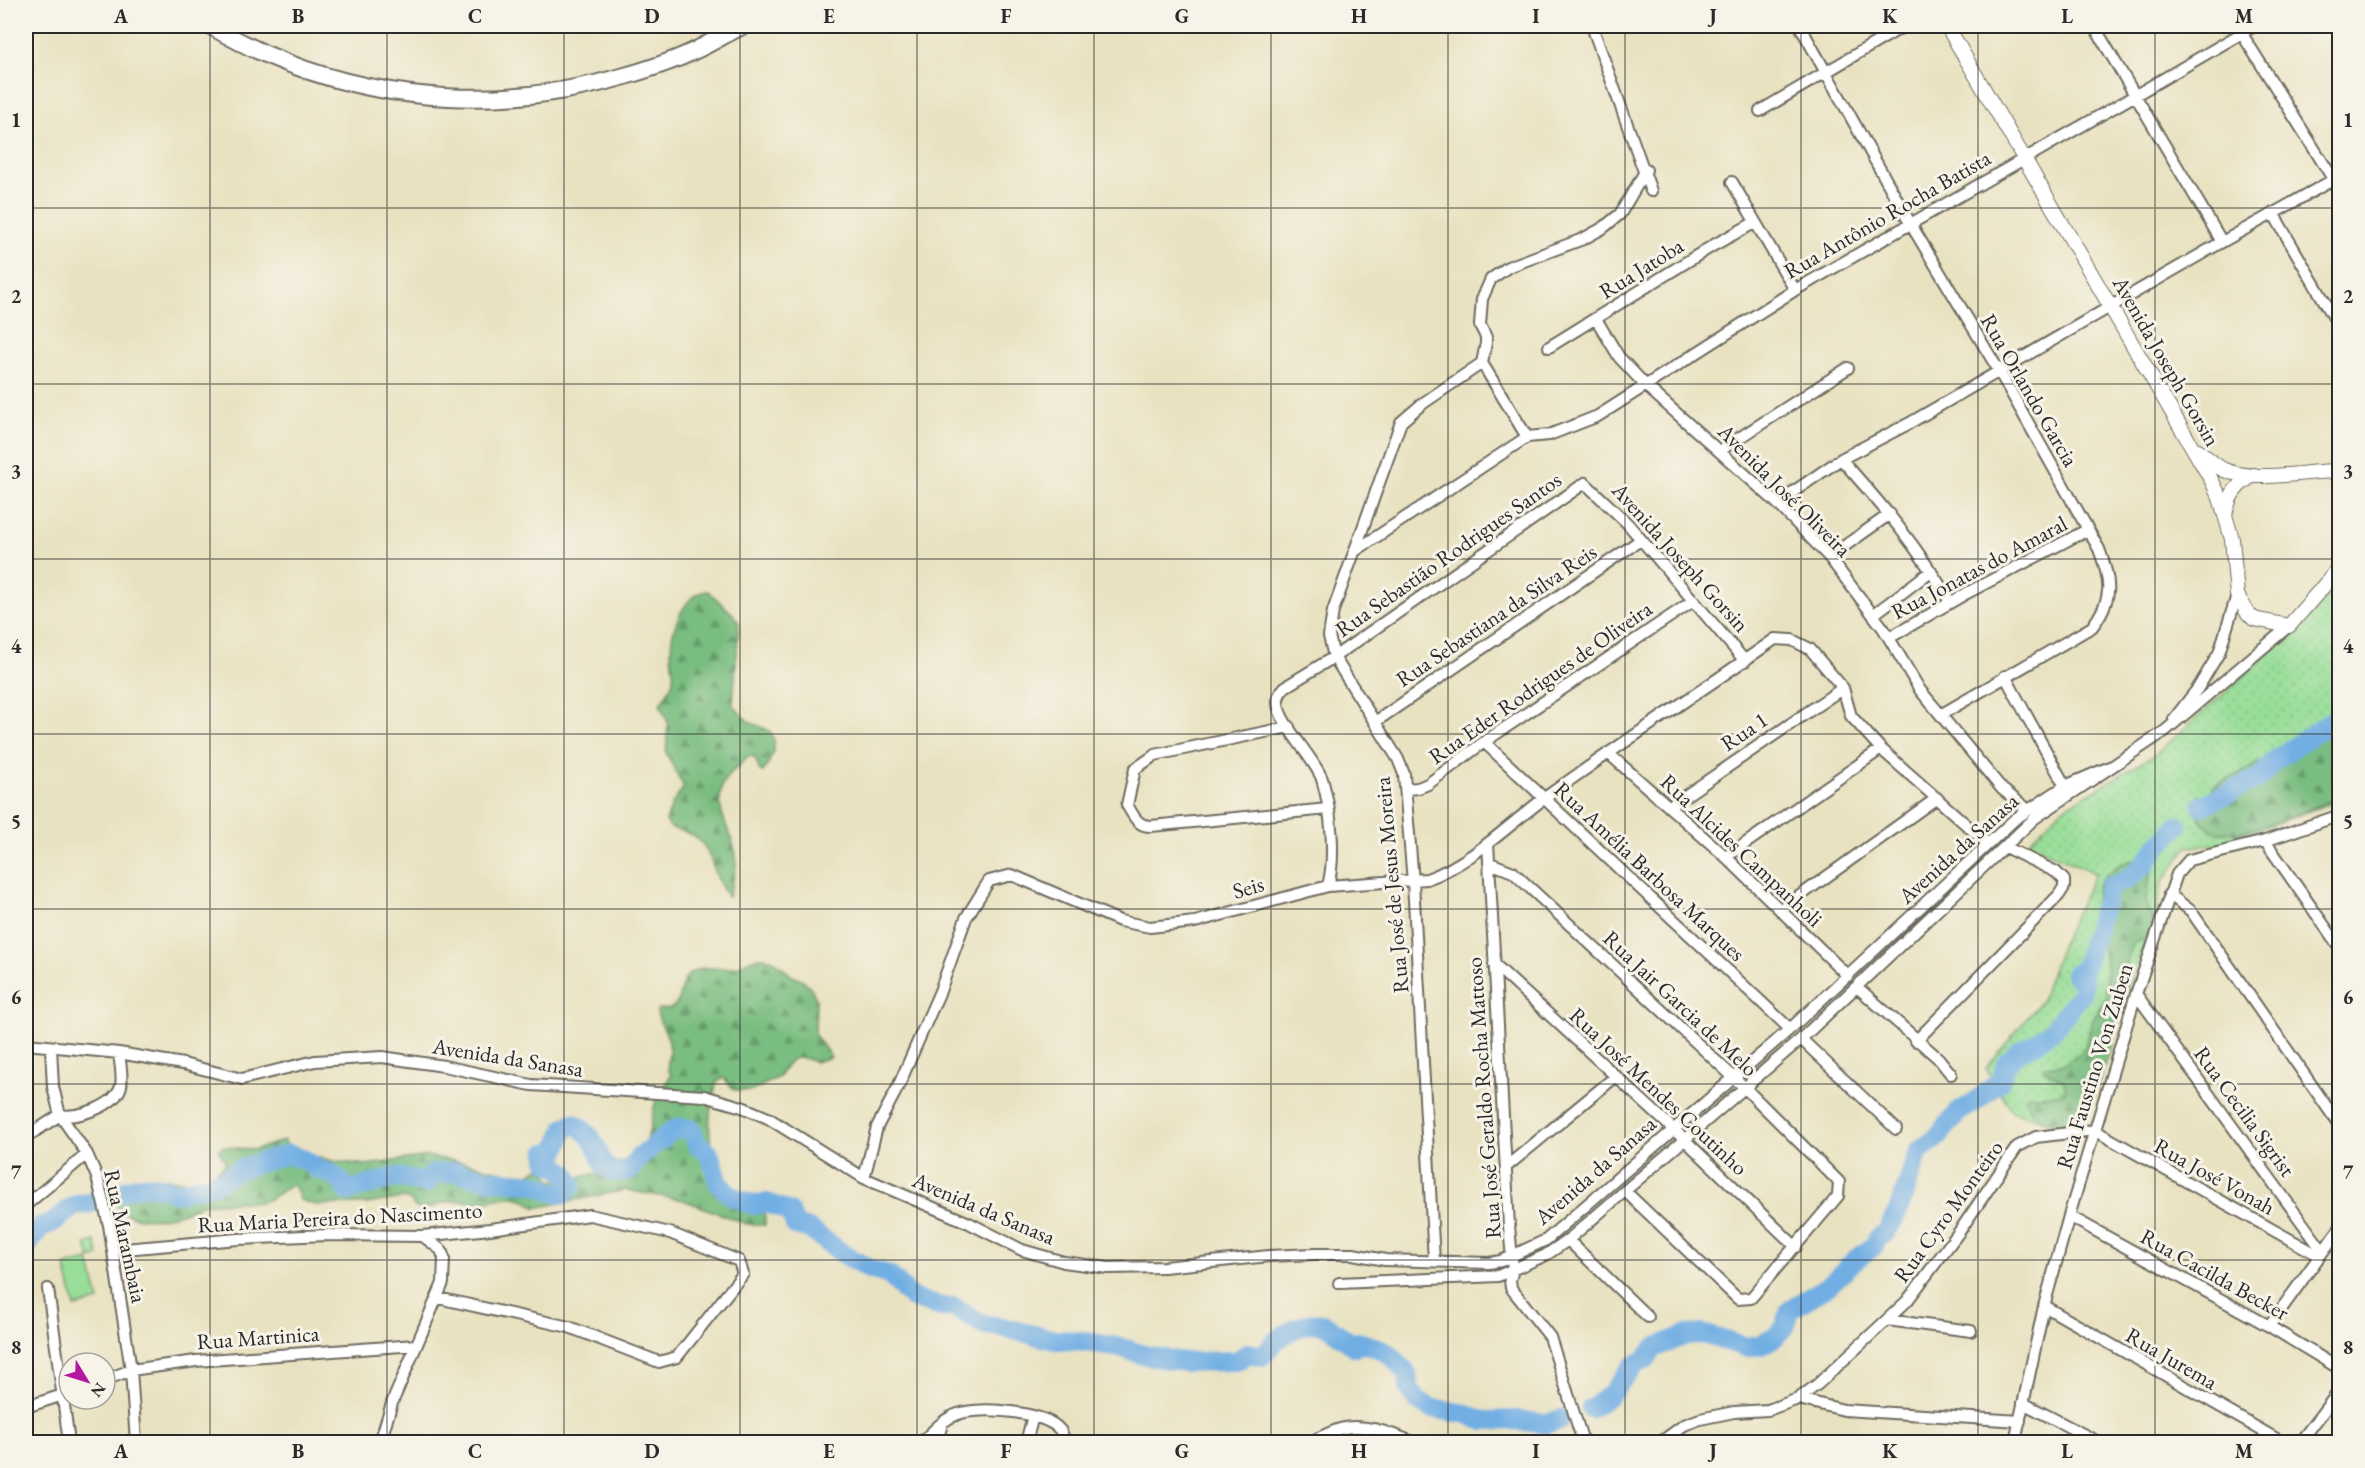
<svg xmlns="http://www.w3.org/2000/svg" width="2365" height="1468" font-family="'EB Garamond',serif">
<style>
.grass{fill:url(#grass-dots);stroke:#628462;stroke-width:1.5}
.forest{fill:url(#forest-firs);stroke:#527456;stroke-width:1.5}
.park{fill:#98de98;stroke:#628462;stroke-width:1.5}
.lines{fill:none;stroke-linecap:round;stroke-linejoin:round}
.river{stroke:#71aee3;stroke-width:20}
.minor-casing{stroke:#6e6b60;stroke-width:14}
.tertiary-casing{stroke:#6e6b60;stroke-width:16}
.secondary-casing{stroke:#6e6b60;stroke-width:20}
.minor{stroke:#fff;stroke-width:10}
.tertiary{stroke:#fff;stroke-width:14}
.secondary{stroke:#fff;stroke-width:16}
.grid{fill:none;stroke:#2b2b2b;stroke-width:1.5;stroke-opacity:0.55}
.labels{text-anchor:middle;stroke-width:6;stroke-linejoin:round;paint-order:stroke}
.street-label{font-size:22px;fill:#2b2b2b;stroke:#f7f3e8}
.neatline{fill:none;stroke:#2b2b2b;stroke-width:2}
.grid-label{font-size:20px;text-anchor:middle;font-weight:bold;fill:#2b2b2b}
</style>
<defs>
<pattern id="grass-dots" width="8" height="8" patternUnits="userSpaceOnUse" patternTransform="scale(1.5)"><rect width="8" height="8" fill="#98de98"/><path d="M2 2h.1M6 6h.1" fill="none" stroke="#83bf83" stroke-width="1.8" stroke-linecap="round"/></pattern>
<pattern id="forest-firs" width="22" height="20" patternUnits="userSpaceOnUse" patternTransform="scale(1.5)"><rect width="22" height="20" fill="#7abd80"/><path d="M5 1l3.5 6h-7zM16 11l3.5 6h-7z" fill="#649a69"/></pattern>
</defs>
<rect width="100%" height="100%" fill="#f7f3e8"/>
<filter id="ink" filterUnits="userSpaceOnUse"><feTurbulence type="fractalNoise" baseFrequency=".0167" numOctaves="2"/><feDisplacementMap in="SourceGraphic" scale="12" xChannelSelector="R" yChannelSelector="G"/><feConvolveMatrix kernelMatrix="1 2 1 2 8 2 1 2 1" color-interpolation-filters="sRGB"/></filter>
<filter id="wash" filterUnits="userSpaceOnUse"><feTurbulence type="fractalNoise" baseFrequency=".008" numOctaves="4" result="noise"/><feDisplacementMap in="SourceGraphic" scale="24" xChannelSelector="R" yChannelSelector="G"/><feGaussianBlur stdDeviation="1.35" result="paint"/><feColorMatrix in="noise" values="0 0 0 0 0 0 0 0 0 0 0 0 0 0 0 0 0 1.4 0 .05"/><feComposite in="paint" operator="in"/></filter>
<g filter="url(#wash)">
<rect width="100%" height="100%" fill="#e9e2c1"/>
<path class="grass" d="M2339 583V800L2218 845 2187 847 2162 883 2155 919 2129 983 2110 1049 2081 1124 2045 1121 2012 1111 1986 1068 2041 1001 2064 938 2095 873 2027 843 2061 810 2156 754 2300 626Z"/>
<path class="forest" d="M708 591 733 614 739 623 733 705C738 710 742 716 747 720 753 725 762 726 769 731 781 742 770 762 763 772L760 771 755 757 748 756C741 766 727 774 723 783 713 808 730 828 735 851 739 866 732 883 728 897 706 869 717 835 672 829L666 821 672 804 684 787 666 753 668 723 660 704C664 697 670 690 672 683 676 674 670 660 671 650 671 630 684 592 708 591Z
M2339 721V797L2283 820 2236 833 2215 832 2202 823 2198 814 2199 805 2216 784 2239 774 2295 742 2321 732Z
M2152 859 2155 860C2151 876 2144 891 2147 907 2149 914 2155 922 2153 930 2150 938 2142 940 2134 943L2123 969 2127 983 2119 1000V1014L2112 1046 2086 1116 2077 1133C2057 1128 2030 1119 2025 1097L2028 1095C2041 1097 2054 1097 2066 1090L2064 1081 2045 1071 2043 1067 2067 1063 2081 1053 2086 1045 2091 1023 2106 997V961L2094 909 2097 888 2104 877 2119 865 2133 860 2141 862 2143 865Z
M763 957 775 961 792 976 803 980 811 988 816 999 815 1035 831 1057 815 1062 800 1057 795 1058 787 1064 779 1077 752 1091 734 1090 724 1078 717 1081C709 1109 706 1132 715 1160 716 1165 717 1170 720 1173 731 1188 751 1196 765 1207V1225L747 1224 683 1200 625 1190 536 1208C513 1189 505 1200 480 1202 469 1203 457 1199 447 1202 435 1204 429 1211 416 1208L410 1200 403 1198 367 1204 315 1205 300 1200 296 1189 291 1185 270 1199 262 1202C244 1203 223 1201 205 1204 195 1206 187 1212 178 1214 159 1220 129 1223 116 1205L118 1191C133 1185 148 1180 164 1179 170 1178 177 1181 183 1181 199 1181 215 1175 226 1163L218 1150 222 1146 255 1150 284 1140 290 1150 333 1161 367 1165 427 1156 473 1164 524 1178 538 1168 546 1172 551 1181C581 1179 635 1168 648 1135 652 1125 652 1114 655 1104 658 1094 665 1084 671 1075 664 1065 671 1054 669 1042 667 1031 658 1023 657 1011L659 1009C687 1012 675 987 688 975 703 962 720 972 737 966 746 963 753 958 763 957Z"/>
<path class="park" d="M95 1241 99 1256 90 1259 86 1244Z
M89 1260 99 1301 75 1307 65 1266Z"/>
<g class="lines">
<path class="river" d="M2202 806 2261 777 2274 761 2328 723 2340 717
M26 1248 41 1226C58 1224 63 1211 77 1205 81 1204 87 1204 91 1203 122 1193 143 1176 176 1193L217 1183 240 1169 288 1154 305 1160 318 1169 329 1173 341 1181 348 1191 396 1177 427 1183 433 1174 455 1172 491 1180 536 1184 552 1192 564 1194 572 1184 565 1172 548 1162 546 1153H555L565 1128 573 1123C592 1133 597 1147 604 1166L616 1172 630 1170 639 1157 676 1128 691 1129 697 1144 708 1152 715 1169 718 1182 725 1190 733 1197 753 1205 767 1203 790 1212 795 1225 809 1229 842 1253 869 1269 889 1275 912 1298 941 1307H954L984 1325 997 1326 1055 1340 1079 1341 1123 1348 1143 1355 1185 1362 1237 1361 1248 1353 1262 1356C1269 1351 1271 1344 1278 1339 1291 1330 1313 1317 1329 1327 1338 1333 1346 1341 1355 1347L1358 1342 1381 1349 1394 1358 1407 1374 1409 1387 1417 1401 1431 1408 1467 1414 1484 1421 1517 1420 1546 1424 1561 1419
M1591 1408 1610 1395 1634 1365 1645 1360 1654 1348 1686 1335 1703 1334 1745 1347 1761 1345 1775 1337 1786 1325 1790 1310 1829 1285 1855 1260 1874 1246 1878 1238 1887 1232 1898 1211 1919 1151 1938 1137 1957 1113 1975 1102 2001 1080 2006 1064 2018 1052 2036 1043 2053 1030 2081 994 2083 983 2075 974 2083 971 2110 886 2128 879 2145 864 2158 846 2178 826"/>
</g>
</g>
<g filter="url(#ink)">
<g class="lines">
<defs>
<path id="minor" d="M1592 26 1651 191
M1800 26 1910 223 1999 371 2099 549C2111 581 2114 598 2092 627L1942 714
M2094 26 2222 242
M2237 26 2340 190
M1760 111 1904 26
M1646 170 1620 214 1603 228 1583 239 1508 267 1491 279 1482 299 1480 325 1486 337V343L1482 363 1527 437 1549 435 1598 416 1795 290 2134 96 2254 26
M1732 182 1795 290
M2273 213 2340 328
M1596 319 1619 357 1646 386 1777 503 1829 557 1883 628 1920 690 2002 789 2027 809
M1549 347 1714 245 1754 223
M1719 451 1848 368
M1841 459C1883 506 1918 547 1950 602
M1777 503 1841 459 1908 424 2222 242 2340 176
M1355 551 1527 437
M1829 557 1890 514
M1873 615 1931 571
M1889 638 1967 593 2087 530
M2005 676 2065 786
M2174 719 2198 688 2219 653 2237 595
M1375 722 1639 541
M1289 727 1155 755 1135 769 1127 805C1134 816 1137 826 1151 826L1328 809
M1484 742 1790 1029
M1608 753 1726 857 1848 976
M1407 789 1418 788 1428 784 1484 742 1693 601
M1669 807 1843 688
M2265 841 2340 948
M1488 843 1509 1226 1513 1270 1510 1280 1511 1288 1550 1337 1583 1442
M1726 857 1881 749
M1490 863 1513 872 1744 1087 1839 1182 1838 1196 1751 1298 1738 1299 1625 1191
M1328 886C1336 856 1331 809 1322 779 1315 759 1278 722 1278 703 1277 696 1281 692 1285 687L1334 657 1585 483 1627 523 1745 661
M2169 894 2191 911 2340 1126
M1780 910 1937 798
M1494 964 1685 1140 1796 1247
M1857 987 1938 1058 1951 1074
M2136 994 2322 1250
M1801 1039 1896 1129
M1916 1041 2059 895 2064 887V880L2056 872 2005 847
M26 1044 119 1053 183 1064 242 1079 315 1061 382 1057 444 1066 531 1085 704 1096 742 1107 768 1118 864 1178 969 1223 1022 1250 1064 1262 1108 1268 1164 1267 1269 1256 1314 1254H1353L1385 1260 1489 1263 1501 1261 1546 1240 1790 1029 2015 819 2065 786 2112 766
M51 1047 53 1087 60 1115 87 1154 97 1177 109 1225 131 1370 136 1442
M26 1137 60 1115C77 1119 116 1106 121 1086 123 1076 120 1063 119 1053
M1506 1167 1615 1077
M864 1178 877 1127 898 1087 940 991 966 918 989 881 1012 875 1120 921 1150 927 1195 922 1328 886 1427 879C1472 863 1508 825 1546 797 1621 743 1699 693 1775 639L1792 640 1810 649 1843 688 1851 716 1881 749 1988 844
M26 1205 87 1154
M2069 1216 2269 1326 2340 1369
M1568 1240 1648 1317
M113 1250 238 1239 327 1235 423 1236 490 1229 590 1215 670 1233 739 1261 743 1274 677 1357 659 1362 569 1327 438 1298
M1434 1261 1413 882 1404 774 1398 759 1334 657 1329 636 1333 611 1401 422 1422 404 1482 363
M1339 1283 1498 1276 1546 1255 1568 1240 1801 1039 2035 818 2165 731 2289 626
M48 1289 69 1442
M2044 1306 2282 1442
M1887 1320 1971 1331
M2269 1326 2340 1228
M105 1380 131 1370 196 1361 416 1345
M1798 1399 1818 1384 1907 1301 1959 1232 2017 1147 2036 1137 2094 1130 2318 1255
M2023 1403 2098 1442
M26 1407 69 1393
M380 1442 392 1403 443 1283 444 1258 441 1250 423 1236
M922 1442C933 1431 943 1419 958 1414 979 1406 1045 1411 1060 1430 1062 1433 1064 1439 1066 1442
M937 1442 942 1424
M1026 1442 1033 1416
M1310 1442C1319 1438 1330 1432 1340 1429 1363 1422 1392 1434 1413 1442
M1661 1442 1684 1425 1700 1419 1734 1412 1768 1410 1798 1399 1844 1410 2020 1421
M2015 1442 2044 1306 2069 1216 2136 994 2177 874 2189 860 2265 841 2340 815
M2300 1442 2340 1390"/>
<path id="tertiary" d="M1947 26 2212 481 2220 498 2232 539 2237 595 2247 612 2254 619 2289 626 2340 567
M2198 450C2206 457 2214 465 2224 470 2255 483 2306 471 2340 471
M2225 514C2230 494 2236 485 2254 475"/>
<path id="secondary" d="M211 26C336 100 486 117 625 76 649 69 675 61 698 49 713 42 727 33 742 26"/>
</defs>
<use href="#minor" class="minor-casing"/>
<use href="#tertiary" class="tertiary-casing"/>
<use href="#secondary" class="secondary-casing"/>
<use href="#minor" class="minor"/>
<use href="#tertiary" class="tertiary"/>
<use href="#secondary" class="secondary"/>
</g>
</g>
<path class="grid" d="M210 26V1442M387 26V1442M564 26V1442M740 26V1442M917 26V1442M1094 26V1442M1271 26V1442M1448 26V1442M1625 26V1442M1801 26V1442M1978 26V1442M2155 26V1442M26 208H2340M26 384H2340M26 559H2340M26 734H2340M26 909H2340M26 1084H2340M26 1260H2340"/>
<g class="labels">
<g class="street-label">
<text transform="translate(1887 214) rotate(-30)" y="8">Rua Antônio Rocha Batista</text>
<text transform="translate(1641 268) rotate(-32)" y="8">Rua Jatoba</text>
<text transform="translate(2167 361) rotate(60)" y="8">Avenida Joseph Gorsin</text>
<text transform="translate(2030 390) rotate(60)" y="8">Rua Orlando Garcia</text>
<text transform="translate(1785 490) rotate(45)" y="8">Avenida José Oliveira</text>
<text transform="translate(1448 554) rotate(-35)" y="8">Rua Sebastião Rodrigues Santos</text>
<text transform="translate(1681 557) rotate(48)" y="8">Avenida Joseph Gorsin</text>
<text transform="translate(1979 567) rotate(-28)" y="8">Rua Jonatas do Amaral</text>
<text transform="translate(1496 615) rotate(-34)" y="8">Rua Sebastiana da Silva Reis</text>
<text transform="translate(1540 682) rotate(-35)" y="8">Rua Eder Rodrigues de Oliveira</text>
<text transform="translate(1744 731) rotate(-34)" y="8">Rua 1</text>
<text transform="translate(1958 848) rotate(-42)" y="8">Avenida da Sanasa</text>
<text transform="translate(1742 850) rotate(43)" y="8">Rua Alcides Campanholi</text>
<text transform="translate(1650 871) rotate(43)" y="8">Rua Amélia Barbosa Marques</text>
<text transform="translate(1391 885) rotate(-95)" y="8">Rua José de Jesus Moreira</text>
<text transform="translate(1248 887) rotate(-16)" y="8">Seis</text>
<text transform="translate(1681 1003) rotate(43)" y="8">Rua Jair Garcia de Melo</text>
<text transform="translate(508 1057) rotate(9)" y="8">Avenida da Sanasa</text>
<text transform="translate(2094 1066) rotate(-73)" y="8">Rua Faustino Von Zuben</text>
<text transform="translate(1659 1091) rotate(43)" y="8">Rua José Mendes Coutinho</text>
<text transform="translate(1483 1098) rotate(-94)" y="8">Rua José Geraldo Rocha Mattoso</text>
<text transform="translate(2245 1111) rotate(54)" y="8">Rua Cecilia Sigrist</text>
<text transform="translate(1595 1170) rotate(-41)" y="8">Avenida da Sanasa</text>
<text transform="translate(2215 1176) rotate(29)" y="8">Rua José Vonah</text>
<text transform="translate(984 1208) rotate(23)" y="8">Avenida da Sanasa</text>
<text transform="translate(1948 1211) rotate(-54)" y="8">Rua Cyro Monteiro</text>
<text transform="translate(340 1217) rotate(-3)" y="8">Rua Maria Pereira do Nascimento</text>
<text transform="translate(126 1236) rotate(78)" y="8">Rua Marambaia</text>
<text transform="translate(2215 1274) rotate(29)" y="8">Rua Cacilda Becker</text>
<text transform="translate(258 1337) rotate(-4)" y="8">Rua Martinica</text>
<text transform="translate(2172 1358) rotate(30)" y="8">Rua Jurema</text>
</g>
</g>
<rect width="2365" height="1468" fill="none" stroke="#f7f3e8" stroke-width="66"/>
<g transform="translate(87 1381) rotate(128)"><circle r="28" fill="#f7f3e8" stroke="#a5a39c" stroke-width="1.5"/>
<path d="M0-4.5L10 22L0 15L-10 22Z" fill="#b5179e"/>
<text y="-9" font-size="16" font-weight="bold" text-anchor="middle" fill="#2b2b2b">N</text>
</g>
<rect x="33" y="33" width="2299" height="1402" class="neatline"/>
<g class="grid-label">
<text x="121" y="23">A</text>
<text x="298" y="23">B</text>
<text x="475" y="23">C</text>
<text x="652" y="23">D</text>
<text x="829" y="23">E</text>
<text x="1006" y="23">F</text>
<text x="1182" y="23">G</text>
<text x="1359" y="23">H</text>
<text x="1536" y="23">I</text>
<text x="1713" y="23">J</text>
<text x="1890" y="23">K</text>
<text x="2067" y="23">L</text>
<text x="2244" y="23">M</text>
<text x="16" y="127">1</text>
<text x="2348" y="127">1</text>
<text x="16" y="303">2</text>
<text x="2348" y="303">2</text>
<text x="16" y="478">3</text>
<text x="2348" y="478">3</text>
<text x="16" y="653">4</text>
<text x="2348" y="653">4</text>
<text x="16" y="828">5</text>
<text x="2348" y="828">5</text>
<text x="16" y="1004">6</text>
<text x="2348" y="1004">6</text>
<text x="16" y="1179">7</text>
<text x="2348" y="1179">7</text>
<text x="16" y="1354">8</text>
<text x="2348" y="1354">8</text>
<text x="121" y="1458">A</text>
<text x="298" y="1458">B</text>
<text x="475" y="1458">C</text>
<text x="652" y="1458">D</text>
<text x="829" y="1458">E</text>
<text x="1006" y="1458">F</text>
<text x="1182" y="1458">G</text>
<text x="1359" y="1458">H</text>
<text x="1536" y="1458">I</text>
<text x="1713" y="1458">J</text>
<text x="1890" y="1458">K</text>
<text x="2067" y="1458">L</text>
<text x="2244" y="1458">M</text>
</g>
</svg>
